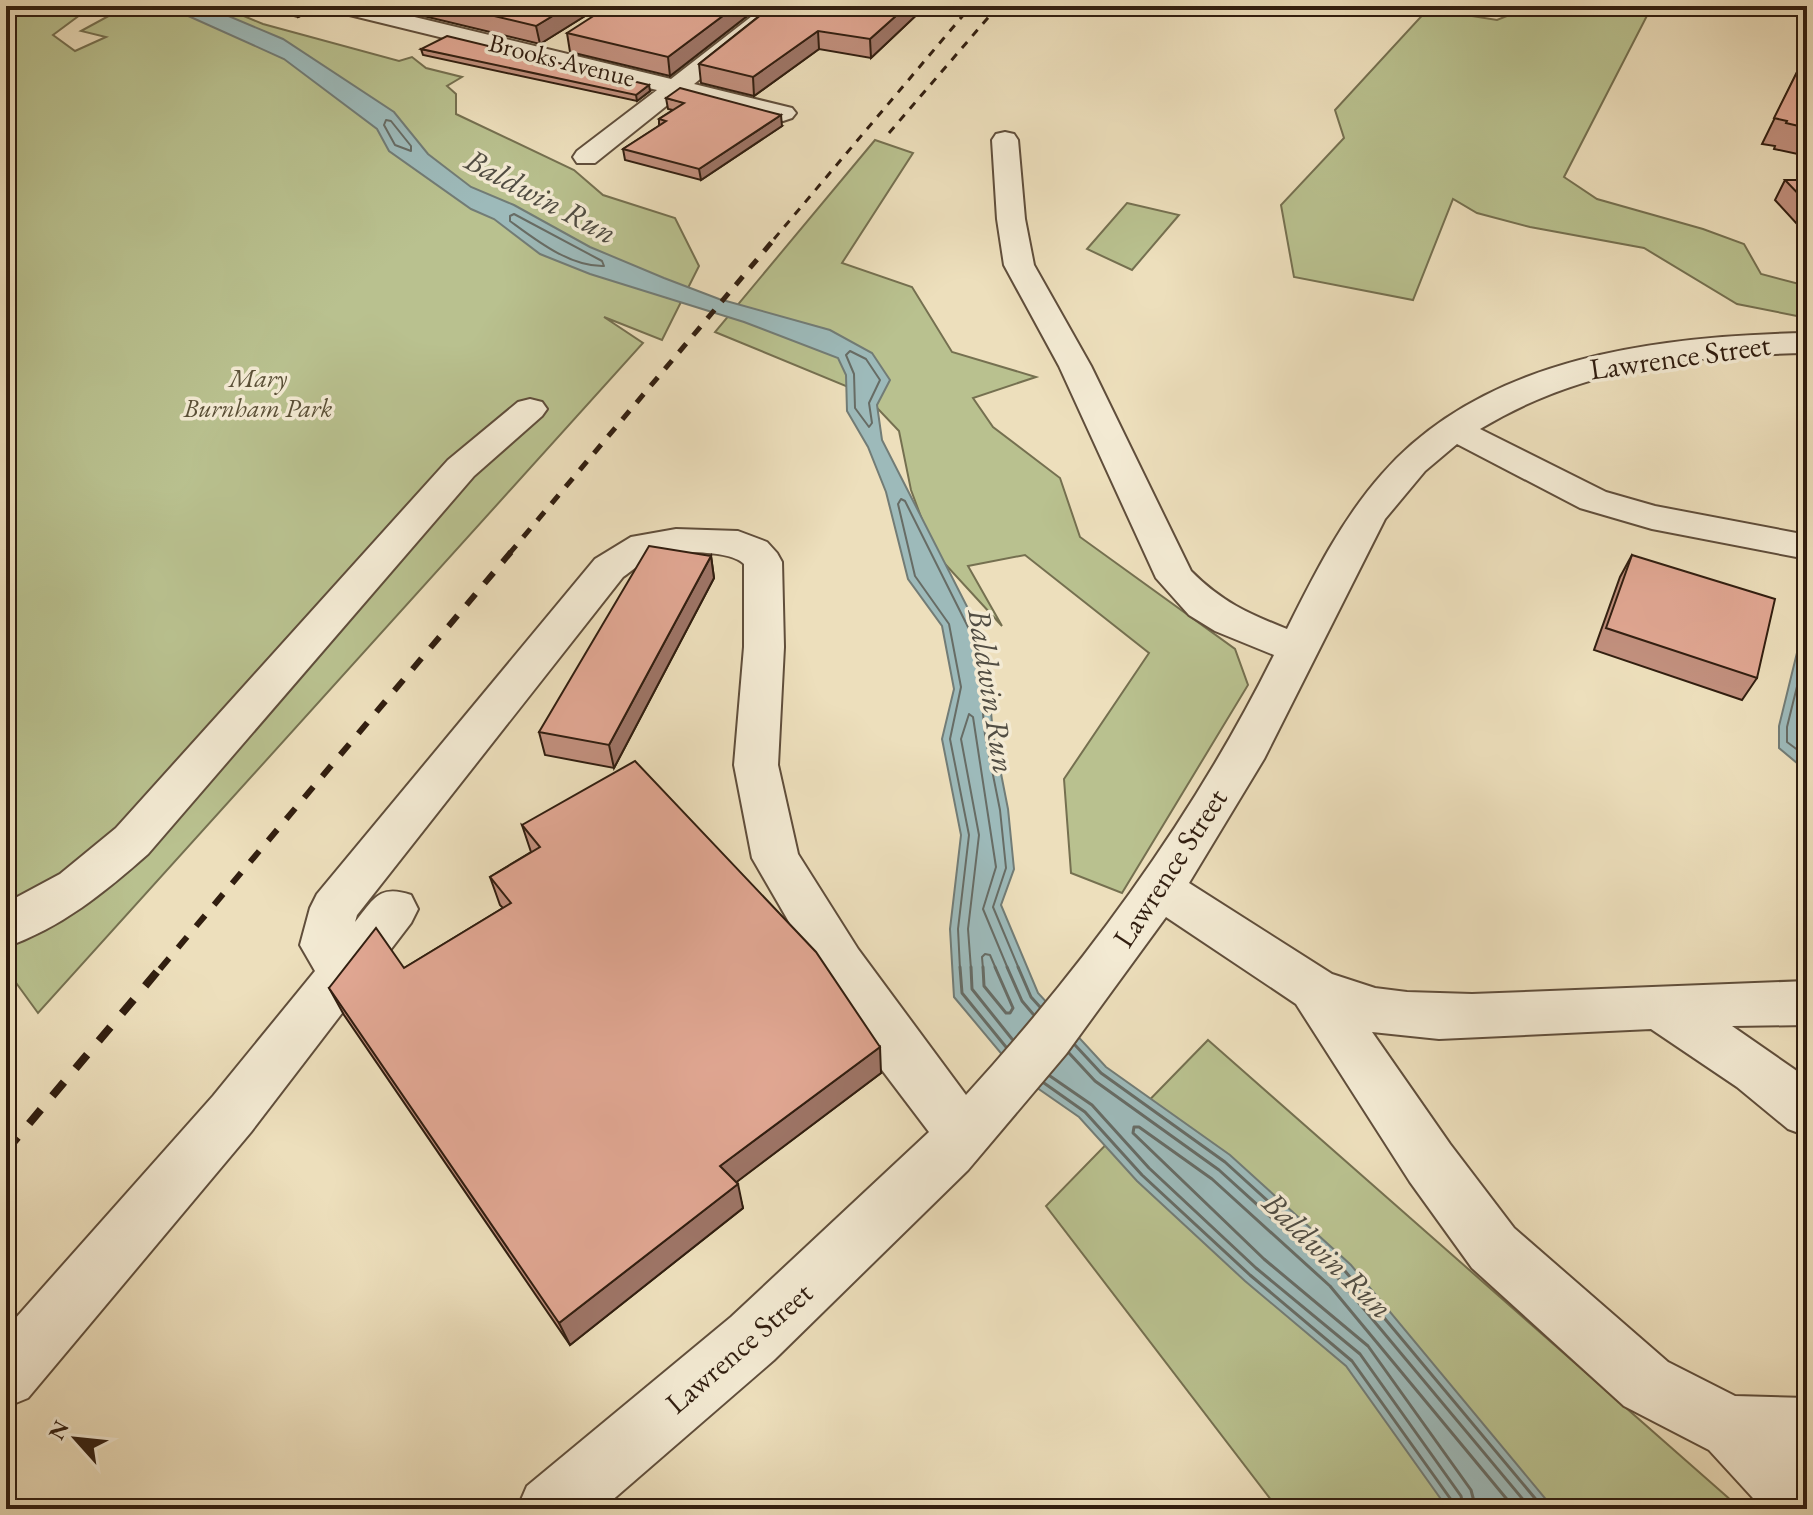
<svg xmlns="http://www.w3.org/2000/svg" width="1813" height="1515" font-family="'EB Garamond',serif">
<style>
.green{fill:#b9c18f;stroke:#757050;stroke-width:2}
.water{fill:#9dbaba;stroke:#727c76;stroke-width:2}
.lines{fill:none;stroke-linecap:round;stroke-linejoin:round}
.shore-far1{stroke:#676c65;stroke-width:2}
.shore{stroke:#676c65;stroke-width:3}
.minor-casing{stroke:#604e3b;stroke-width:4}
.minor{fill:#f3ead3;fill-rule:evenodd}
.rail-far3{stroke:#311e10;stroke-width:3;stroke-dasharray:8 8;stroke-linecap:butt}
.rail-far2{stroke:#311e10;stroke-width:5;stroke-dasharray:11 11;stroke-linecap:butt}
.rail-far1{stroke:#311e10;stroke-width:6;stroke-dasharray:14 14;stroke-linecap:butt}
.rail{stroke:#311e10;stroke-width:8;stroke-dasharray:18 18;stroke-linecap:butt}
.wall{fill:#c2907e;stroke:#311e10;stroke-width:2}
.shaded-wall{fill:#9e7567;stroke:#311e10;stroke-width:2}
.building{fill:#e1a793;stroke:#311e10;stroke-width:2}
.labels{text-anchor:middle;stroke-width:7;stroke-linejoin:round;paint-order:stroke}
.far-street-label{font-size:26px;fill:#311e10;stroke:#f3ead3}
.far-park-label{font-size:26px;font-style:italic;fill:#5a4f36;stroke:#f3ead3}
.street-label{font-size:30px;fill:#311e10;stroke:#f3ead3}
.water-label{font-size:32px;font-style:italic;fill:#514d43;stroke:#f3ead3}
</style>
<rect width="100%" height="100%" fill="#eddfbc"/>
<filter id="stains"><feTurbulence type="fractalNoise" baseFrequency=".0025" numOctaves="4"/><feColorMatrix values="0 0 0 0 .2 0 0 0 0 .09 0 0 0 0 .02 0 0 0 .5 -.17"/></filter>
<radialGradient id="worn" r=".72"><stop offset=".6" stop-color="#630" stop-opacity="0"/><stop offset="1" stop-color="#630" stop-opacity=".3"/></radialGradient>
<path class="green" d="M6 6H92L53 35 75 51 106 37 81 31 116 12 96 6H220L263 24 399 61 412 57 426 68 462 77 447 86 456 94V114L574 170 603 195 675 218 699 266 662 340 604 317 643 343 38 1013 6 969Z
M1532 6H1652L1564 177 1597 199 1703 229 1744 244 1761 274 1807 286V318L1737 304 1644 248 1530 227 1477 213 1453 199 1413 300 1294 277 1281 205 1344 138 1335 110 1428 9 1497 20Z
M875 140 913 153 842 263 912 287 952 352 1036 377 973 398 993 427 1060 478 1080 537 1235 649 1248 685 1122 893 1071 873 1064 779 1149 653 1025 555 968 566 1002 626 934 552 911 490 899 431 863 393 715 332Z
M1127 203 1179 215 1132 270 1087 249Z
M1208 1040 1741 1509H1278L1046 1206Z"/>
<path class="water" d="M166 6H205L283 39 394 112 428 154 471 187 514 205 590 247 664 278 719 299 830 330 872 353 890 380 877 405 882 440 978 628 987 670 993 733 1008 809 1014 869 1001 905 1038 993 1106 1067 1230 1155 1351 1265 1554 1509H1448L1346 1366 1245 1281 1137 1181 1079 1117 1020 1076 954 997 950 929 961 835 942 739 954 689 942 626 908 579 886 492 868 447 847 411 846 375 838 358 744 322 590 274 540 254 494 219 471 209 389 151 377 129 284 59Z
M1807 612V766L1797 763 1779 748V726Z"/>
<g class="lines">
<path class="shore-far1" d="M386 120 391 121 411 146V151L395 145 384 125Z
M514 214 602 261 604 266C570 267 536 240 510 221V216Z
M850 351 866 359 880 380 869 403 872 423 869 427 855 408 854 374 846 355Z
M1807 646 1787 727V742L1807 757
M960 969 958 929 969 835 950 739 961 687 949 624 915 576 898 504 901 499 905 501 970 631 979 671 985 735 1000 810 1006 868 993 907 1019 969
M971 969 968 929 979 835 961 739 969 714 973 717 996 867 983 909 1008 969
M983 969 982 957 985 954 990 955 996 969"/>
<path class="shore" d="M960 967 962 993 1006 1047
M971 967 972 989 1012 1039
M983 967 984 986 1006 1013H1010L1013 1008 995 967
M1007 967 1022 1001 1033 1014
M1018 967 1031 997 1040 1007
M1075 1045 1101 1073 1225 1162 1345 1271 1544 1509
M1069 1053 1095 1081 1219 1170 1338 1278 1531 1509
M1050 1076 1092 1105 1149 1168 1256 1268 1360 1354 1461 1496 1464 1509
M1044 1083 1085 1112 1142 1175 1250 1275 1352 1361 1452 1501 1454 1509
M1476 1509 1471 1490 1368 1346 1264 1259 1133 1133 1134 1127H1139L1212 1179 1330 1286 1515 1509"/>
<defs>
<path id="minor" d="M330 6H369L671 79 765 6H790L694 84 792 108 796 113 792 118 783 121 680 95 595 163H577L573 157 577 151 657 90 333 11Z
M1005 132 1014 134 1018 140 1025 219 1034 265 1091 366 1191 571C1222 602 1247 613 1287 629 1314 575 1342 519 1382 474 1485 356 1660 336 1807 333V353C1691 355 1581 368 1480 429L1606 492 1655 506 1807 535V559L1652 529 1580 508 1457 444 1425 471 1385 519 1264 759 1189 883 1332 974 1375 988 1407 992 1472 994 1807 981V1025L1732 1026 1807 1078V1136L1788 1129 1737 1087 1651 1029 1439 1039 1372 1032 1450 1144 1514 1228 1668 1362 1735 1396 1807 1398V1509H1763L1709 1450 1624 1406 1472 1268 1410 1182 1296 1004 1166 917 1066 1054 968 1170 774 1360 602 1509H517L527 1486 731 1317 929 1132 882 1070 822 979 752 858 734 765 744 647V564C731 550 674 550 656 556 644 560 633 570 623 577L357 915 355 922C374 899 379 884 411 895L418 909 411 923 251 1132 28 1398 6 1407V1329L213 1096 315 971 300 945 310 908 317 894 595 559 631 537 676 529 738 531 767 542 777 553 782 562 784 647 778 765 798 854 858 949 966 1095C1087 962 1194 816 1274 655L1215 631 1189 615 1156 578 1059 366 1004 265 997 219 992 140 996 134Z
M530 399 542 402 547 409 542 416 474 476 148 854C105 892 61 928 6 947V903L60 874 116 828 448 460 518 402Z"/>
</defs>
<use href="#minor" class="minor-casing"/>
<use href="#minor" class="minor"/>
<path class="rail-far3" d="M889 133 998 6
M774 239 971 6"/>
<path class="rail-far2" d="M509 554 776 237"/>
<path class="rail-far1" d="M160 969 511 552"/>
<path class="rail" d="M6 1151 161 967"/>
</g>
<path class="wall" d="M250 6H323L298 17Z
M382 6H601L540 44Z
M760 6 670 76 570 52 567 33Z
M772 6H926L871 58 819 49 754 96 701 83 699 64Z
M421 49 650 91 637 101 423 55Z
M1807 52V156L1774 149 1775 146 1762 144Z
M666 98 782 126 701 180 625 160 623 149 659 126V119L673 110 668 109Z
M1785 180H1807V235L1775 200Z
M1632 555 1757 678 1742 700 1594 650 1620 577Z
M711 556 714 578 614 768 545 755 539 732Z
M522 825 881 1073 736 1182 743 1208 570 1345 344 1015 329 988 404 968 503 908 500 905 490 877 531 852Z"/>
<path class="shaded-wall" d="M305 6H323L298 17 296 10Z
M569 6H601L540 44 536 26Z
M736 6H760L670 76 668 57Z
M907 6H926L871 58 870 39Z
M818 31 819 49 754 96 753 77Z
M649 85 650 91 637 101 636 95Z
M781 115 782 126 701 180 699 169Z
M711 556 714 578 614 768 609 745Z
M880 1047 881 1073 726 1190 720 1166Z
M738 1184 743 1208 570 1345 559 1323Z"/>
<path class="building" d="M280 6H305L296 10Z
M452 6H569L536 26Z
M609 6H736L668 57 567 33Z
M772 6H907L870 39 818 31 753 77 699 64Z
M447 36 649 85 636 95 421 49Z
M1807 52V128L1786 123 1787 121 1774 118Z
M680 88 781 115 699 169 623 149 666 121 659 119 684 103 666 98Z
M1785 180H1807V203Z
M649 546 711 556 609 745 539 732Z
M1632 555 1775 599 1757 678 1606 628Z
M635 761 816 952 880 1047 720 1166 738 1184 559 1323 329 988 376 928 404 968 511 903 490 877 540 847 522 825Z"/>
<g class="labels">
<g class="far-street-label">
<text transform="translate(562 60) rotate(14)" y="9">Brooks Avenue</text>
</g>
<g class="far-park-label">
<text x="258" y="387">Mary<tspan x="258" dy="30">Burnham Park</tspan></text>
</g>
<g class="street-label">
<text transform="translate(1680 357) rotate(-8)" y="10">Lawrence Street</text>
<text transform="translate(1170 868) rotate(-57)" y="10">Lawrence Street</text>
<text transform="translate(739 1348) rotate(-41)" y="10">Lawrence Street</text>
</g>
<g class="water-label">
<text transform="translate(541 196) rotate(28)" y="11">Baldwin Run</text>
<text transform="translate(992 691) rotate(81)" y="11">Baldwin Run</text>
<text transform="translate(1328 1255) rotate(44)" y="11">Baldwin Run</text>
</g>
</g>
<rect width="1813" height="1515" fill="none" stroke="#eddfbc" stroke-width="32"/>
<rect x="8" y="8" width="1797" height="1499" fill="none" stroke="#311e10" stroke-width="4"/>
<rect x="16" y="16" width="1781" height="1483" fill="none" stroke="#311e10" stroke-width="2"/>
<g transform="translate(76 1439) rotate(297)" stroke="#f3ead3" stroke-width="6" paint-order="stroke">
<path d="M0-6L14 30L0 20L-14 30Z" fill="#311e10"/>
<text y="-12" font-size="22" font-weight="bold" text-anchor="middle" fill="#311e10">N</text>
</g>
<rect width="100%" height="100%" filter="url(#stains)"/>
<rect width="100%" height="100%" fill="url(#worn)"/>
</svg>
